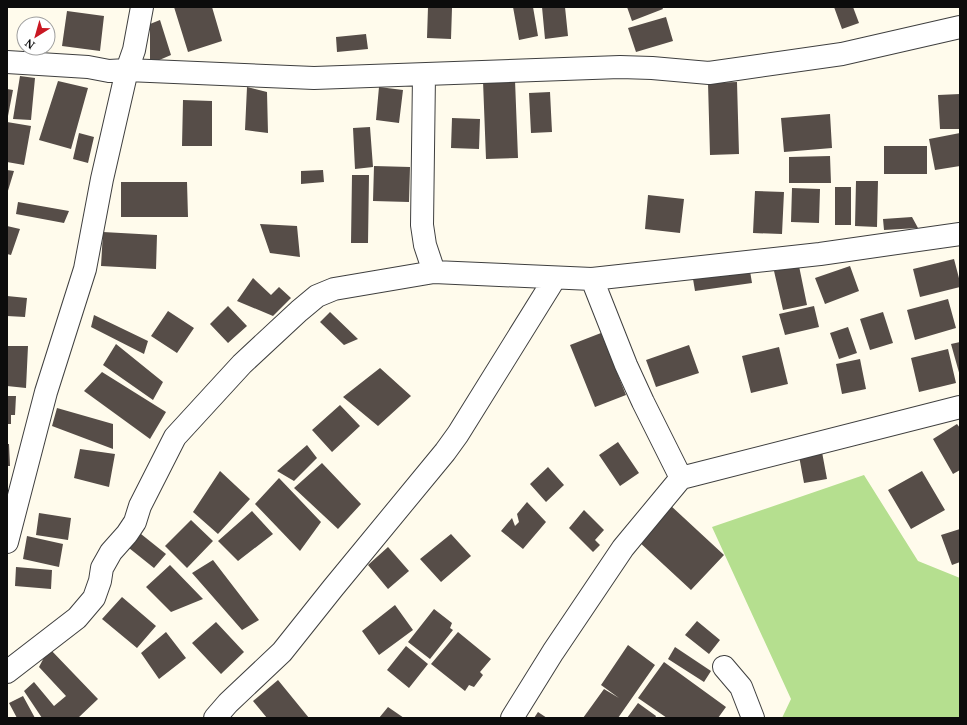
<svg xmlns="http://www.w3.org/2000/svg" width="967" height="725" font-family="'Noto Serif',serif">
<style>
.forest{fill:#b5df8f}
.building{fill:#564d48}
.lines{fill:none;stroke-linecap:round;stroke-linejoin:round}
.minor-casing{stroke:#3f3f3f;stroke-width:24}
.minor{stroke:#fff;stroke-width:22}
</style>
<rect width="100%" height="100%" fill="#fffbec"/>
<path class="forest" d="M864 475 918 561 960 578V718H782L791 699 712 527Z"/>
<path class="building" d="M174 7H212L222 41 188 52Z
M428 7 452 8 451 39 427 38Z
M513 7H533L538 36 519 40Z
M542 7H565L568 36 545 39Z
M627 7H662L663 9 632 21Z
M834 7H853L859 23 842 29Z
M67 11 104 16 100 51 62 46Z
M666 17 673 41 636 52 628 28Z
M160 20 171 55 150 64V24Z
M366 34 368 49 337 52 336 37Z
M20 76 35 78 31 120 13 119Z
M515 80 518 158 486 159 483 81Z
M58 81 88 88 71 149 39 140Z
M737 82 739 154 710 155 708 83Z
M247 87 267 92 268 133 245 130Z
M379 87 403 90 399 123 376 120Z
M7 89 13 90 8 116H7Z
M550 92 552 132 531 133 529 93Z
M960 94V129H940L938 95Z
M183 100 212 101V146H182Z
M830 114 832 148 784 152 781 118Z
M452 118 480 119 479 149 451 148Z
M7 122 31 126 24 165 7 162Z
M370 127 373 167 355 169 353 128Z
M79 133 94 137 88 163 73 159Z
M960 133V166L935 170 929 139Z
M884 146H927V174H884Z
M830 156 831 183H789V157Z
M374 166 410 167 409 202 373 201Z
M7 170 14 171 7 194Z
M323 170 324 182 301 184V171Z
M352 175H369L368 243H351Z
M856 181H878L877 227 855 226Z
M121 182H187L188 217H121Z
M835 187H851V225H835Z
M792 188 820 189 819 223 791 222Z
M755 191 784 192 782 234 753 233Z
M648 195 684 199 680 233 645 229Z
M18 202 69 211 64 223 16 214Z
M912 217 918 228 884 230 883 219Z
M260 224 297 226 300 257 270 253Z
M7 226 20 229 11 255 7 254Z
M103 232 157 235 156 269 101 266Z
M954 259 960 282V287L920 297 913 269Z
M749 265 752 283 695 291 692 273Z
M799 266 807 305 783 310 774 271Z
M850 266 859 291 825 304 815 278Z
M253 278 271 295 279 287 291 298 273 316 237 301Z
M7 296 27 298 25 317 7 316Z
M948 299 956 328 915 340 907 310Z
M228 306 247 326 228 343 210 324Z
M814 306 819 327 785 335 779 314Z
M168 311 194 328 177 353 151 336Z
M330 312 358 339 344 345 320 322Z
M883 312 893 343 870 350 860 319Z
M94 315 148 341 144 354 91 327Z
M848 327 857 353 839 359 830 333Z
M601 333 626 395 595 407 570 345Z
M960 342V376L951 344Z
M116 344 163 382 153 400 103 365Z
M689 345 699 373 656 387 646 360Z
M7 346H28L26 388 7 386Z
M779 347 788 384 751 393 742 356Z
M948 349 956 383 919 392 911 358Z
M860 359 866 389 842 394 836 364Z
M380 368 411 396 378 426 343 397Z
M102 372 166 412 150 439 84 391Z
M7 396H16L15 415H11V424H7Z
M340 405 360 426 332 452 312 430Z
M57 408 113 424V449L52 426Z
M957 424 960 428V470L953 474 933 439Z
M618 442 639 473 620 486 599 455Z
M7 444H9L10 466H7Z
M307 445 317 458 294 481 277 471Z
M80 449 115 454 109 487 74 478Z
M822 452 827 479 804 483 799 456Z
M322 463 361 504 338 529 294 488Z
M548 467 564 485 546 502 530 484Z
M220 471 250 499 218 534 193 512Z
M922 471 945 510 911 529 888 490Z
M279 478 321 522 300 551 255 504Z
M527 502 546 522 523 549 501 531 512 518 515 526 519 522 517 514Z
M670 505 724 555 691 590 637 540Z
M584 510 604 530 595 540 600 545 593 552 569 528Z
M252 511 273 534 238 561 218 541Z
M39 513 71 518 68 540 36 535Z
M191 520 213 541 187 568 165 546Z
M960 529V562L952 565 941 535Z
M141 534 166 554 154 568 129 548Z
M451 534 471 556 441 582 420 559Z
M27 536 63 544 59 567 23 559Z
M388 547 409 571 388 589 368 565Z
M213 560 259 620 242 630 192 573Z
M170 565 203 599 171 612 146 587Z
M16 567 52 570 51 589 15 586Z
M122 597 156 626 137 648 102 619Z
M395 605 413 630 379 655 362 631Z
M434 609 452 623 450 628 453 630 430 659 408 642Z
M697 621 720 640 709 654 685 635Z
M216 622 244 652 221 674 192 643Z
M166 632 186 658 159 679 141 653Z
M458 632 491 659 480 672 483 675 474 687 469 685 465 691 431 664Z
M628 645 655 665 618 718H583L604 689 619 698 601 685Z
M406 646 428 664 409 688 387 670Z
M675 647 711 671 704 682 668 659Z
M49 648 98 699 78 718H42L24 691 34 682 54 706 66 696 39 667Z
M664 662 726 707 718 718H667L638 698Z
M278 680 309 718H267L253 701Z
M23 696 35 718H17L9 703Z
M638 703 656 716 655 718H627Z
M388 707 404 718H379Z
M538 712 547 718H534Z"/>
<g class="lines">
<defs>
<path id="minor" d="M7 62 88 67 109 71 127 70 314 78 620 67 652 68 709 73 842 54 960 27
M424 75 422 225 425 245 434 272
M592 279 626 365 643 402 681 478
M7 542 46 392 85 269 102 179 127 70 134 50 142 7
M724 667 741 687 753 718
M7 672 77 618 94 598 100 581 102 568 111 552 127 534 135 522 140 506 175 437 242 364 299 311 317 296 334 289 434 272 592 279 820 254 960 234
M215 718 228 703 282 652 333 588 445 452 458 434 555 278
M512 718 553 652 623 548 681 478 960 407"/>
</defs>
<use href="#minor" class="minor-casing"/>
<use href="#minor" class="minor"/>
</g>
<rect width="967" height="725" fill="none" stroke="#0c0c0c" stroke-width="16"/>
<g transform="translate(36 36) rotate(217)"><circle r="19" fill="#ffffff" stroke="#9e9e9e"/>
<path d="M0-3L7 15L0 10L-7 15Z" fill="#c91823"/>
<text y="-6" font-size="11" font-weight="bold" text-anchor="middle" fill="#0c0c0c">N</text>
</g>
</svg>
